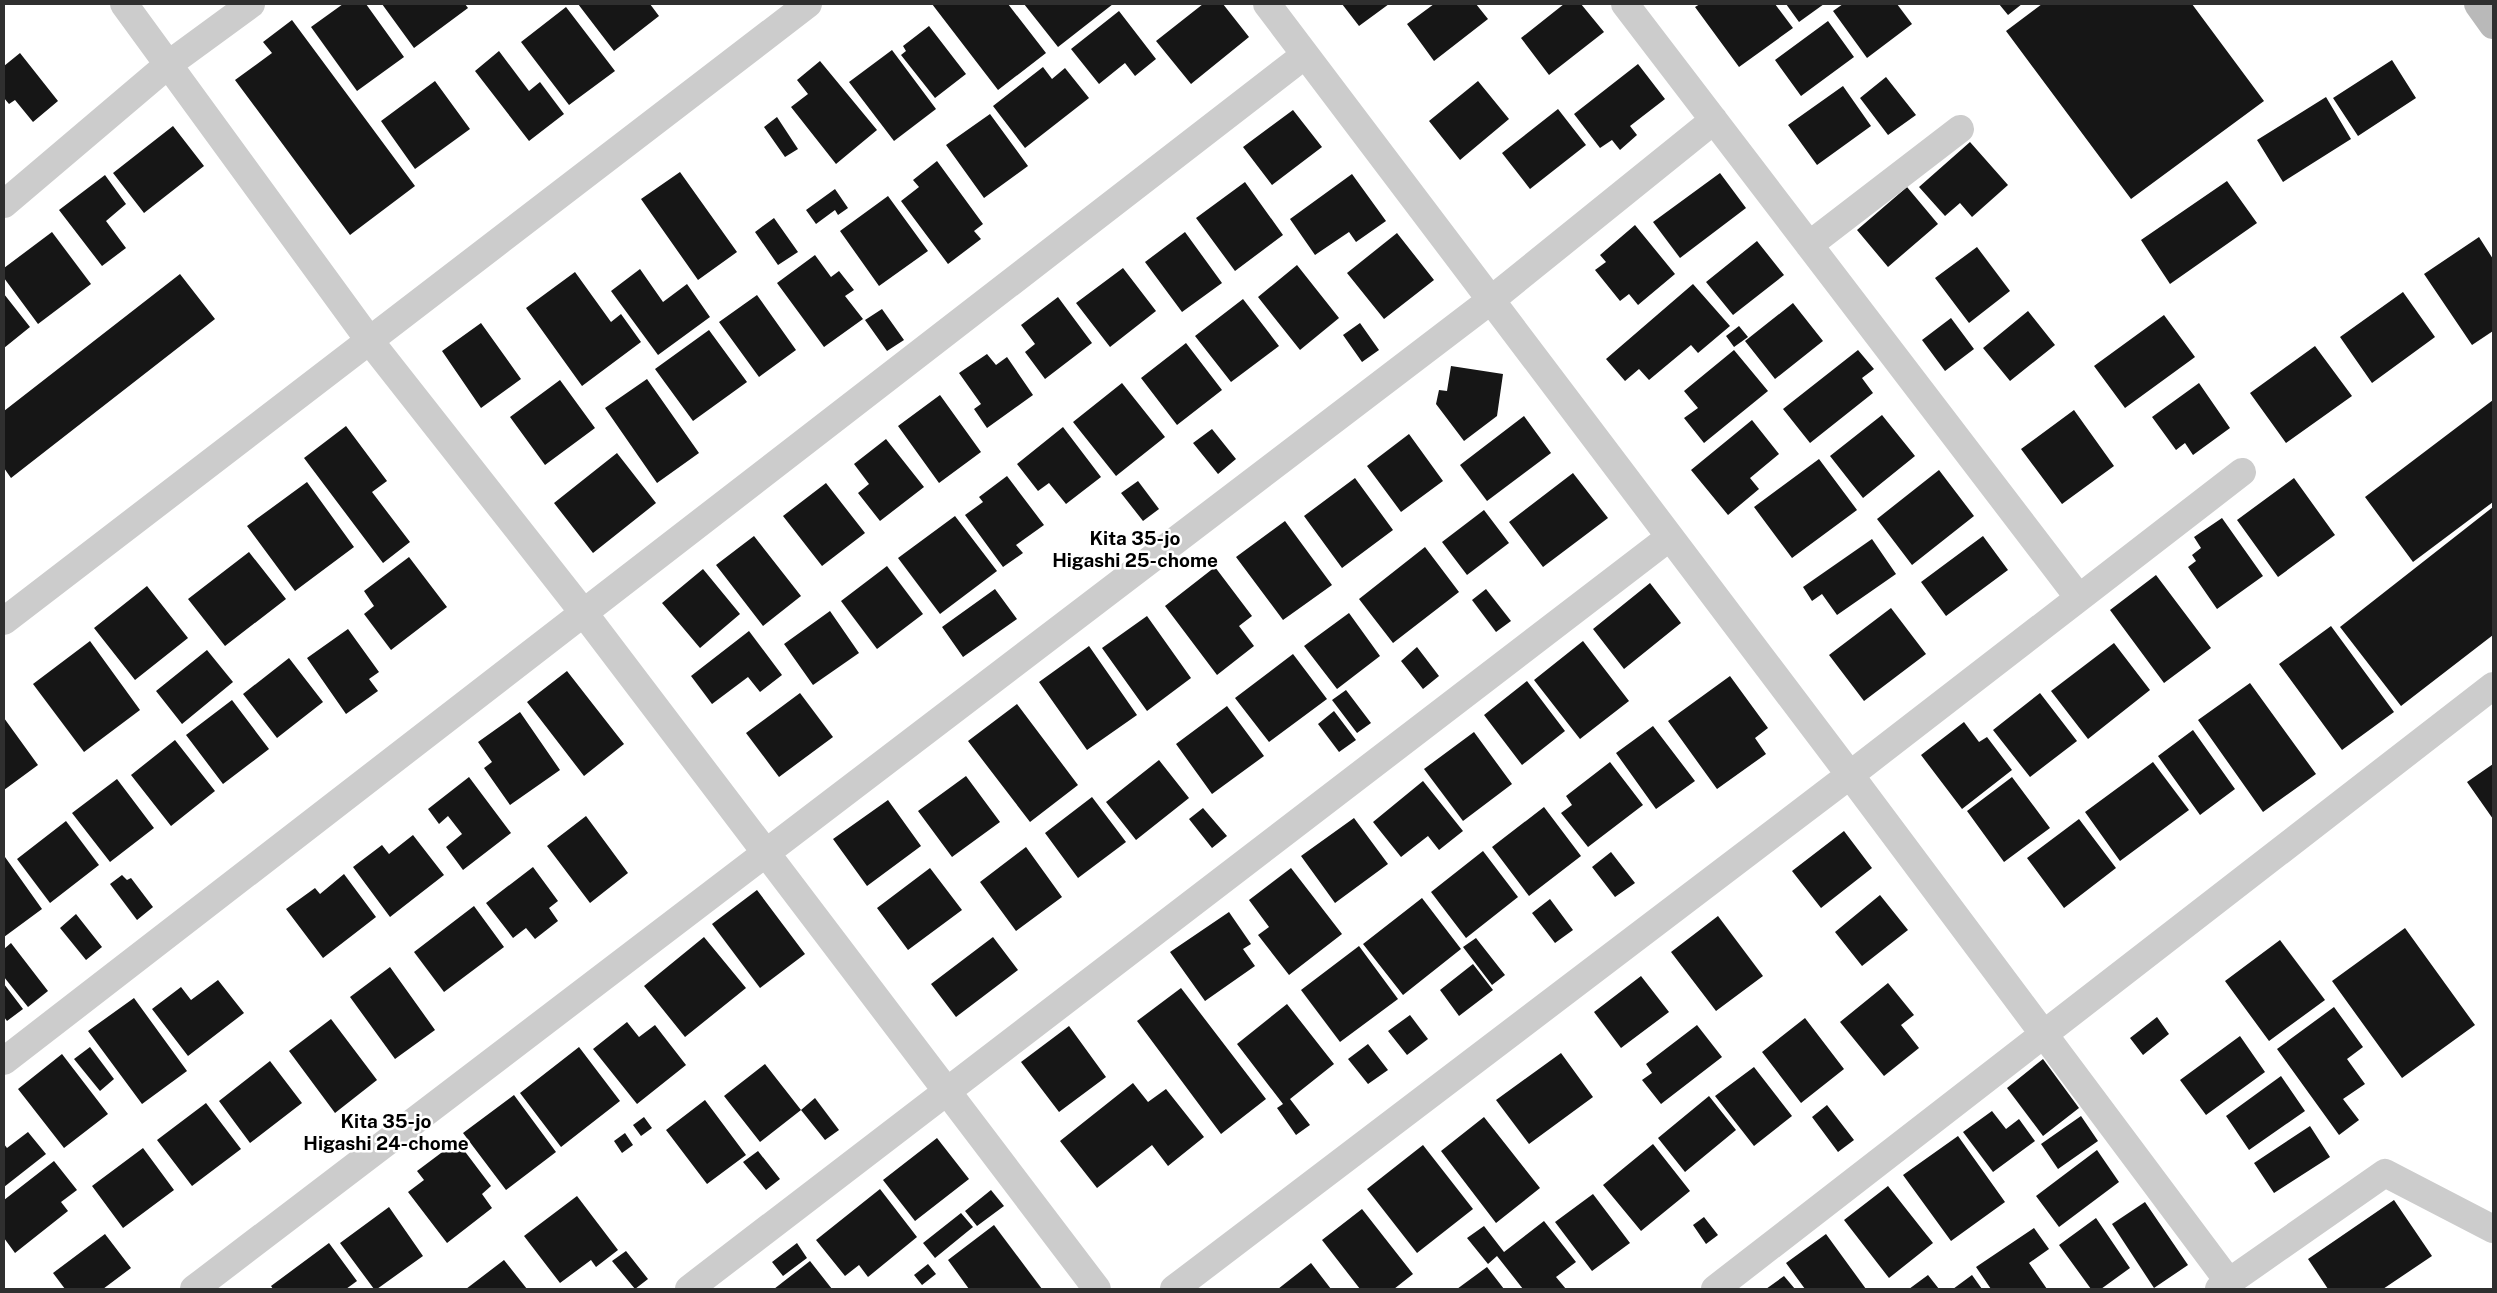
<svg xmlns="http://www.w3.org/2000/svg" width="2497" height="1293" font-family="'Public Sans',sans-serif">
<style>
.building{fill:#161616}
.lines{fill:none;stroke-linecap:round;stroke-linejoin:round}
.street{stroke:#ccc;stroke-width:28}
.secondary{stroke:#b9b9b9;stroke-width:28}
.labels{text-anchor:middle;stroke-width:5;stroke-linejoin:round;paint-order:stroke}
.neighbourhood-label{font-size:19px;font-weight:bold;fill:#000;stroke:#fff}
</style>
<rect width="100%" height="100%" fill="#fff"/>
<path class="building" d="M343 4H366L404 57 357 91 311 27Z
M382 4H465L468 8 414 48Z
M578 4H650L659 16 614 51Z
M932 4H1008L1046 53 998 90Z
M1024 4H1113L1058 47Z
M1203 4H1223L1249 37 1191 84 1156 41Z
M1342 4H1389L1359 26Z
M1434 4H1476L1488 19 1434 61 1407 24Z
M1564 4H1581L1604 32 1549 75 1521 38Z
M1700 4H1775L1793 28 1739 67 1695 7Z
M1786 4H1824L1799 22Z
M1843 4H1897L1912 24 1867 58 1833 11Z
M1999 4H2022L2008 15Z
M2042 4H2192L2264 101 2131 199 2006 31Z
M566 7 615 71 569 105 521 42Z
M1119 11 1156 59 1135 76 1125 63 1099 84 1071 49Z
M292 20 415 186 350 235 235 80 272 53 263 42Z
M1828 21 1854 57 1801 96 1775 60Z
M929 26 966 74 935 98 901 55 906 51 903 46Z
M892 50 936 109 894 141 849 82Z
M499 51 529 91 540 82 564 114 529 141 475 71Z
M20 53 58 101 33 122 15 100 9 104 4 98V66Z
M2392 60 2416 98 2358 136 2333 98Z
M820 61 877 130 836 164 791 107 808 94 797 80Z
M1638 64 1665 99 1630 126 1637 135 1620 150 1612 140 1600 148 1574 114Z
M1043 67 1052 79 1065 68 1089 98 1025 148 993 106Z
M1886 77 1916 115 1888 135 1860 98Z
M435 81 470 129 415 169 381 121Z
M1478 81 1509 119 1460 160 1429 121Z
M1843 86 1871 126 1817 165 1788 125Z
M2326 97 2351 139 2283 182 2257 140Z
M1558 109 1586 145 1530 189 1502 153Z
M1293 110 1322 147 1272 185 1243 147Z
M990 114 1028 166 984 198 946 145Z
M777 117 798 149 785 157 764 127Z
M173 126 204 166 144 213 113 173Z
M1970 142 2008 185 1972 217 1960 203 1945 216 1919 187Z
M937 161 983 224 974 231 981 239 948 264 901 201 919 187 913 180Z
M680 172 737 252 698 280 641 199Z
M1720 173 1746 208 1680 258 1653 222Z
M1352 174 1386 221 1356 242 1349 232 1315 255 1290 219Z
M105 175 126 204 106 221 126 248 102 266 59 210Z
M2227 181 2257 223 2170 284 2141 240Z
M1245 182 1283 235 1235 271 1196 218Z
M1907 187 1938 224 1888 267 1857 230Z
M835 189 848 208 838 215 835 210 816 224 806 210Z
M888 196 928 251 879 286 840 231Z
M774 218 798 252 778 265 755 232Z
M1635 225 1675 274 1638 305 1629 294 1620 301 1595 270 1606 262 1600 255Z
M52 232 91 284 38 324 4 278V268Z
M1185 232 1222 283 1182 312 1145 262Z
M1397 233 1434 280 1384 319 1347 273Z
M2479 237 2493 259V331L2472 345 2424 274Z
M1757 241 1784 275 1733 315 1706 282Z
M1977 247 2010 291 1969 323 1935 278Z
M815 255 831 277 839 271 854 290 845 296 863 319 824 347 777 283Z
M1297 265 1339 318 1300 350 1258 297Z
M1123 268 1156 311 1110 347 1076 303Z
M640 269 663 302 687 284 710 317 658 355 611 291Z
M575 272 611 322 621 314 641 342 582 386 526 308Z
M180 274 215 319 11 478 4 468V411Z
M1693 284 1730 326 1698 353 1691 345 1649 380 1639 369 1625 381 1606 359Z
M2403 292 2435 337 2372 383 2340 337Z
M4 294 30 327 4 348Z
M757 295 796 350 759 377 719 322Z
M1058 297 1092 343 1045 379 1025 352 1035 344 1021 325Z
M1243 299 1279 346 1231 382 1195 336Z
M1793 303 1823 341 1775 379 1745 341Z
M882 309 904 340 887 351 865 320Z
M2028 311 2055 345 2010 381 1983 348Z
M2164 315 2195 357 2125 408 2094 366Z
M1951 318 1974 349 1945 371 1922 340Z
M481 323 521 379 481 408 442 351Z
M1360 323 1379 350 1362 362 1343 335Z
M1739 326 1748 337 1734 347 1726 336Z
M709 330 747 382 693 421 655 369Z
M1186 343 1222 390 1177 425 1141 378Z
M2315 346 2352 396 2286 443 2250 393Z
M1734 350 1768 391 1704 443 1684 418 1698 408 1684 391Z
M1858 350 1874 369 1862 378 1873 393 1810 443 1783 409Z
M987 354 996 365 1007 357 1033 395 987 428 974 409 981 404 959 373Z
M1451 366 1503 374 1497 416 1464 441 1436 404 1439 390 1447 391Z
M647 379 699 453 657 483 605 408Z
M560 380 595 428 545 465 510 417Z
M1122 383 1165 437 1116 476 1073 422Z
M2199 383 2230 428 2193 455 2185 443 2176 450 2152 417Z
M940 395 981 452 939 483 898 426Z
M2493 400V502L2413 562 2365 497Z
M2074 410 2114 466 2062 504 2021 449Z
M1882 415 1915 456 1863 498 1830 456Z
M1524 416 1551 453 1487 501 1460 465Z
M1752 420 1779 454 1750 478 1759 489 1728 515 1691 470Z
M346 426 387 481 372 492 410 542 383 563 304 458Z
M1063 427 1101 477 1066 504 1049 483 1038 491 1017 464Z
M1212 429 1236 459 1218 474 1193 443Z
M1409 434 1443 481 1401 512 1367 466Z
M886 439 924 487 880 521 858 493 869 484 854 464Z
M617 453 656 503 593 553 554 503Z
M1819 459 1857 510 1792 558 1754 507Z
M1939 470 1974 516 1912 565 1877 519Z
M1573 473 1608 518 1543 567 1509 522Z
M1007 476 1044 525 1016 545 1023 553 1003 567 965 515 983 502 979 497Z
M1355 478 1393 530 1342 568 1304 516Z
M2294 478 2335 535 2278 577 2237 520Z
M1138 481 1159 509 1143 521 1121 493Z
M307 482 354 547 295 591 247 526Z
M826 483 865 533 822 566 783 516Z
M2493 507V635L2401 706 2340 627Z
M1484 510 1509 543 1467 575 1442 542Z
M955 516 997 571 940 614 898 558Z
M2222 518 2263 576 2217 609 2188 567 2196 561 2192 555 2201 548 2194 537Z
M1285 521 1332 585 1283 620 1236 557Z
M754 536 801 596 763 626 716 565Z
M1983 536 2008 570 1946 616 1921 582Z
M1872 539 1896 574 1837 615 1822 594 1812 601 1803 587Z
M1425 547 1459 592 1393 643 1359 599Z
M249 552 286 599 225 646 188 599Z
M409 557 447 607 391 650 364 614 374 606 364 591Z
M887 566 923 614 877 649 841 601Z
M1215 567 1252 616 1239 626 1254 646 1217 675 1165 606Z
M703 569 740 614 700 648 662 603Z
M2156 575 2211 648 2164 683 2110 610Z
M1650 583 1681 623 1624 669 1593 629Z
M147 586 188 638 135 680 94 628Z
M995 589 1017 619 963 657 942 627Z
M1486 589 1511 621 1496 632 1472 600Z
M1891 608 1926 654 1864 701 1829 655Z
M830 611 859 653 813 685 784 644Z
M1349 613 1380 656 1337 689 1304 646Z
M1147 616 1191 678 1147 711 1102 648Z
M2331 626 2394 712 2342 750 2279 664Z
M348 629 379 672 369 679 378 691 346 714 307 658Z
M749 631 782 675 760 692 748 677 712 704 691 676Z
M90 641 140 710 84 752 33 684Z
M1583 641 1629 701 1580 739 1534 680Z
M2114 643 2150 690 2088 739 2051 691Z
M1089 646 1137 715 1087 750 1039 682Z
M1417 647 1439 676 1423 689 1401 661Z
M207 650 233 682 182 724 156 691Z
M1293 654 1327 699 1269 742 1235 698Z
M289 658 323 702 277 738 243 694Z
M567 671 624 744 584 776 527 702Z
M1730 676 1768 728 1755 738 1766 754 1717 789 1668 721Z
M1527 681 1565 731 1522 765 1484 715Z
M2250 683 2316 774 2263 812 2198 720Z
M1346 690 1371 723 1357 733 1332 700Z
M800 693 833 737 779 777 746 733Z
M2040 693 2077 741 2030 777 1993 730Z
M232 700 269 749 223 784 186 735Z
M1017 704 1078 785 1030 822 968 741Z
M1227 706 1264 756 1212 794 1176 744Z
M1334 711 1356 740 1339 752 1318 724Z
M520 712 560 770 510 805 484 768 492 762 478 742Z
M4 718 38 765 4 790Z
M1964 722 1979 742 1987 737 2012 770 1962 809 1921 755Z
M1653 726 1695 781 1656 809 1616 753Z
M2193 730 2235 789 2200 815 2158 756Z
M1474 732 1512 784 1463 821 1424 769Z
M175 740 215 791 171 826 131 775Z
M1159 760 1189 798 1136 840 1106 802Z
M1610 762 1643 805 1588 847 1561 813 1572 805 1566 796Z
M2153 762 2189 810 2120 861 2085 812Z
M2493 764V819L2467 782Z
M966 776 1000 822 952 857 918 811Z
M469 777 511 833 463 870 446 847 462 834 448 816 439 824 428 809Z
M2012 777 2050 828 2004 862 1967 811Z
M117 779 154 828 110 862 72 813Z
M1423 781 1463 831 1439 850 1428 836 1401 857 1373 822Z
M1092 797 1126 842 1078 878 1045 833Z
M888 800 921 846 867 886 833 839Z
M1544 807 1581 856 1529 896 1492 847Z
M1203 808 1227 836 1212 848 1189 819Z
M586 816 628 873 590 903 547 846Z
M1354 818 1388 864 1335 903 1301 856Z
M2079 819 2116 868 2064 908 2027 858Z
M66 821 99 865 50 903 17 859Z
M1844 831 1872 868 1821 908 1792 871Z
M413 835 444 875 390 917 353 867 382 845 389 854Z
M1026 847 1062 897 1016 931 980 882Z
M1483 851 1518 897 1466 938 1431 892Z
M1611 852 1635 883 1615 897 1592 867Z
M5 857 42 909 4 937V858Z
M533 867 558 901 549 908 558 921 535 939 526 928 513 938 486 903Z
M930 868 962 910 908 950 877 908Z
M1291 868 1342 934 1289 975 1258 935 1269 927 1249 900Z
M344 874 376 917 323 958 286 909 315 888 320 894Z
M122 875 127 880 131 878 153 907 137 920 110 884Z
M757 890 805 954 760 988 712 924Z
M1880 895 1908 930 1862 966 1835 932Z
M1422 898 1461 949 1403 995 1363 944Z
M1550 899 1573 930 1555 943 1532 913Z
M474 906 504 947 444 992 414 952Z
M1229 912 1251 944 1243 949 1255 966 1205 1001 1170 952Z
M76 914 102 947 86 960 60 928Z
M1718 916 1763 976 1716 1011 1671 952Z
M2405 928 2475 1025 2402 1078 2332 981Z
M704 937 746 988 685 1037 644 986Z
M993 937 1018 970 956 1017 931 984Z
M1476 938 1505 975 1492 985 1463 947Z
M2280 940 2325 1000 2269 1041 2225 981Z
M11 943 48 991 28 1007 4 977V949Z
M1359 946 1398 999 1340 1042 1301 990Z
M1473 964 1493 990 1459 1016 1440 990Z
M390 967 435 1030 395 1059 350 997Z
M1641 976 1669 1012 1621 1048 1594 1012Z
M218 980 244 1013 188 1056 152 1009 181 987 191 1000Z
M1888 983 1914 1015 1901 1025 1919 1048 1884 1076 1840 1022Z
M4 984 23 1009 7 1021 4 1017Z
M1181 988 1266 1099 1221 1134 1137 1021Z
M134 998 187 1071 142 1104 88 1031Z
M1287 1004 1334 1064 1290 1099 1310 1125 1296 1135 1277 1108 1283 1104 1237 1044Z
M2334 1007 2363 1047 2347 1059 2365 1084 2343 1099 2359 1120 2339 1135 2277 1049Z
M1410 1015 1428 1039 1407 1055 1388 1031Z
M2157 1017 2169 1034 2143 1055 2130 1038Z
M1805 1018 1844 1069 1801 1103 1762 1052Z
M331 1019 377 1080 335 1113 289 1051Z
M627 1022 639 1037 655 1025 686 1065 637 1104 593 1049Z
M1697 1025 1722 1057 1661 1104 1642 1080 1652 1073 1646 1064Z
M1069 1026 1106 1077 1059 1112 1021 1062Z
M2240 1036 2265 1072 2206 1115 2180 1080Z
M1368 1044 1388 1070 1368 1084 1348 1059Z
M90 1047 114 1079 100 1091 74 1059Z
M579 1047 620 1101 561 1147 520 1093Z
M1561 1053 1593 1097 1529 1144 1496 1100Z
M62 1054 108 1114 64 1148 18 1089Z
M2043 1059 2079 1108 2043 1136 2007 1088Z
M270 1061 302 1103 250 1143 219 1101Z
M765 1064 801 1110 760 1142 724 1096Z
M1754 1067 1792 1116 1754 1146 1715 1096Z
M2281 1076 2305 1111 2249 1150 2226 1116Z
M1133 1083 1148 1102 1166 1089 1204 1137 1168 1166 1152 1145 1097 1188 1060 1141Z
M514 1095 556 1152 506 1190 463 1133Z
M1709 1096 1736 1130 1685 1172 1658 1138Z
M815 1098 839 1130 825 1140 801 1110Z
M705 1100 746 1155 707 1184 666 1130Z
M206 1103 241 1149 192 1186 157 1140Z
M1827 1105 1854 1140 1838 1152 1812 1117Z
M1992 1111 2006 1129 2019 1119 2035 1141 1993 1172 1963 1132Z
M2081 1116 2098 1141 2058 1169 2041 1144Z
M644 1117 652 1128 641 1136 633 1125Z
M1484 1117 1540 1188 1496 1223 1441 1151Z
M2310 1126 2330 1157 2274 1193 2254 1163Z
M28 1132 46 1154 4 1187V1144L7 1148Z
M625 1133 633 1145 622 1153 614 1141Z
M1958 1136 2005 1202 1951 1241 1903 1175Z
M937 1138 969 1179 915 1221 883 1180Z
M457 1141 491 1186 482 1194 492 1208 447 1243 408 1192 424 1180 417 1171Z
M1653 1144 1690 1191 1641 1231 1603 1185Z
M1423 1145 1473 1209 1417 1253 1367 1189Z
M143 1148 174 1190 123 1228 92 1186Z
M2097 1150 2119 1182 2059 1227 2036 1196Z
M758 1151 780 1179 766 1190 743 1162Z
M54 1161 77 1190 61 1202 68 1211 15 1253 4 1238V1200Z
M1888 1186 1933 1243 1889 1278 1844 1220Z
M880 1189 917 1237 868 1277 859 1265 845 1276 816 1240Z
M991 1190 1004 1206 977 1226 965 1211Z
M1593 1194 1630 1243 1592 1271 1555 1222Z
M577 1196 618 1250 596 1267 591 1260 560 1283 524 1236Z
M2394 1200 2432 1256 2383 1289H2328L2308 1259Z
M2145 1202 2188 1265 2154 1288 2112 1224Z
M389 1207 423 1256 377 1289H374L340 1243Z
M1362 1209 1413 1274 1394 1289H1360L1322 1240Z
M961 1213 973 1227 935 1258 923 1243Z
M1704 1217 1718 1235 1706 1244 1693 1225Z
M2096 1218 2130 1268 2101 1289H2091L2059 1245Z
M1544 1221 1576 1262 1556 1277 1566 1289H1523L1497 1256 1488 1264 1467 1238 1484 1226 1504 1252Z
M994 1225 1042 1289H969L948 1260Z
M2034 1228 2049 1249 2029 1263 2047 1289H1991L1976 1267Z
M105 1234 131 1268 103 1289H65L53 1273Z
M1826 1234 1866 1289H1805L1786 1263Z
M329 1243 357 1281 346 1289H273L271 1286Z
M797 1243 807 1258 783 1276 772 1262Z
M626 1251 648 1279 635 1289 612 1261Z
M504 1260 527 1289H466Z
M810 1261 832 1289H774Z
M1311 1263 1331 1289H1278Z
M928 1264 936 1274 922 1285 914 1275Z
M1487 1267 1504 1289H1457Z
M1928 1275 1939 1289H1909Z
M1972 1275 1982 1289H1953Z
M1784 1276 1795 1289H1766Z"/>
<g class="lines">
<path class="street" d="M124 4 369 340 583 612 1097 1289
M1267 4 1850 775 2229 1282
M1625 4 2079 598
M4 204 169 64 251 4
M1809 245 1960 129
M4 621 808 4
M4 1061 1305 55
M194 1289 1491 300 1714 120
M689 1289 1670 537
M1174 1289 1850 775 2242 472
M1715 1289 2493 686
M2219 1289 2385 1173 2493 1229"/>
<path class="secondary" d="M2478 4 2493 25"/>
</g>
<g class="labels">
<g class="neighbourhood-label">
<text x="1135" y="545">Kita 35-jo<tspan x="1135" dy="22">Higashi 25-chome</tspan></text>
<text x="386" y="1128">Kita 35-jo<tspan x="386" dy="22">Higashi 24-chome</tspan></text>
</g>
</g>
<rect width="2497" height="1293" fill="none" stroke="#2f2f2f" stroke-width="10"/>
</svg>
